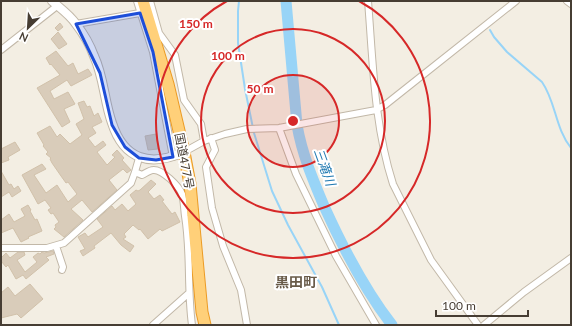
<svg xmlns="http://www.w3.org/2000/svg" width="572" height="326" font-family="Lato,'Noto Sans JP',sans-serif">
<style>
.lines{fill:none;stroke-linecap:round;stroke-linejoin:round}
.stream{stroke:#98d4f7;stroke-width:2}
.river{stroke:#98d4f7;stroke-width:11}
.building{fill:#d9ccba;stroke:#d1c1aa}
.minor-casing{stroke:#c2b8a8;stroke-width:8}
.tertiary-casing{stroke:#c2b8a8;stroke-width:10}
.trunk-casing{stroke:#ec9b24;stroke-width:13}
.minor{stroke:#fff;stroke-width:6}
.tertiary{stroke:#fff;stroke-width:8}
.trunk{stroke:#ffd079;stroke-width:11}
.marked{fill:#1d4ed8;fill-opacity:0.2;stroke:#1d4ed8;stroke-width:3;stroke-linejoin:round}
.ring{fill:none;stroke:#d62828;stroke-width:2}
.labels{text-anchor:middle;stroke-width:4;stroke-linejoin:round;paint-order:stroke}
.street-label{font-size:12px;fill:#463d33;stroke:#fff}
.water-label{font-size:13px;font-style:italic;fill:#217ab2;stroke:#fff}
.quarter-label{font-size:14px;font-weight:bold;fill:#695b49;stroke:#fff}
.centre{fill:#d62828;stroke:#fff;stroke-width:2}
.ring-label{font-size:12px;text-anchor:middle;font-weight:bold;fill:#d62828;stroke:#fff;stroke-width:4;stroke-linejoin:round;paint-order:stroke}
</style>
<rect width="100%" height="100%" fill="#f3eee3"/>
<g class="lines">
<path class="stream" d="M239 1 238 11V43L245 89 254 133 272 191 288 225 322 287 339 325
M490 30 494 37 507 52 542 82C556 102 555 128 571 148"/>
<path class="river" d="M286 1 297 125C302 154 313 180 324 206 343 248 364 289 392 325"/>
</g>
<path class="building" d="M60 23 63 27 58 31 55 28Z
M58 32 67 44 59 49 51 39Z
M56 51 68 66 73 63 78 74 88 69 92 75 71 86 67 80 50 91 54 99 68 92 75 104 64 109 70 122 62 127 37 88 60 75 51 64 50 65 46 58Z
M84 101 87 107 90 106 94 116 98 113 102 122 92 127 96 133 88 138 95 147 103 141 106 145 97 152 107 165 115 157 112 155 117 150 124 158 122 160 131 170 127 173 123 169 109 180 117 190 92 212 82 200 71 209 83 220 64 237 54 229 56 227 55 225 59 222 53 213 51 214 48 210 51 208 45 200 38 204 22 175 42 164 46 169 34 175 46 193 57 185 68 202 77 194 68 182 66 183 61 176 52 163 50 159 51 158 46 154 48 152 43 146 44 145 37 133 50 126 57 137 60 134 70 144 82 135 76 124 84 119 78 103Z
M156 134 158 149 148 150 145 136Z
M15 142 20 150 8 157 9 160 1 163V149Z
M1 171 9 185 11 184 14 189 18 186 21 191 12 197 9 192 1 197Z
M151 180 156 184 148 192 154 199 160 195 164 200 162 201 172 214 175 212 180 222 162 231 160 229 148 239 140 229 139 230 133 225 124 234 126 237 123 239 134 246 130 252 121 245 111 233 94 246 95 248 83 256 80 251 85 249 78 237 85 233 88 237 103 227 97 219 112 206 115 210 122 204 128 211 136 204 130 195 136 190 138 191 140 190Z
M28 205 31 210 30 211 35 220 37 219 42 231 28 237 29 238 21 242 13 228 1 233V220L9 214 14 222 25 216 21 209Z
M53 251 54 254 46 257 49 260 26 279 23 275 16 279 8 265 6 267 1 261V258L6 253 10 258 18 252H24L25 255 17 260 25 272 37 262 33 257 38 253 40 254 42 252 44 253Z
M30 284 43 299 21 318 17 314 1 318V293L8 287 15 296Z"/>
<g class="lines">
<defs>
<path id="minor" d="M137 1 153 52 173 157
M150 1 159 33 175 55 184 100 201 124 204 141
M368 1C373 62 374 125 393 184L431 260 478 325
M567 1 571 4
M76 24 140 13
M1 50 57 6
M279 128 296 174 336 256 376 325
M211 138 215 150 206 167 212 208 223 246 241 290 247 325
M184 152 204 141 225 134 247 129 279 128 376 110 385 105 516 1
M135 172 142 175C146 173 150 170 153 170 162 169 179 186 182 194 184 201 184 209 185 216 191 252 187 288 192 325
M56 246 63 267 62 270
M1 248H47L64 243 131 183 135 172 139 158
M153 325 189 293
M484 325 524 292 571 258"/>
<path id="tertiary" d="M52 1C60 8 70 15 76 24 83 33 90 45 94 56 104 77 104 101 112 123 124 160 150 167 184 152"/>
<path id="trunk" d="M143 1 168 84 184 152 190 184 202 312 205 325"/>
</defs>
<use href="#minor" class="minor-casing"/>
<use href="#tertiary" class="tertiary-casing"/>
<use href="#trunk" class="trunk-casing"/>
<use href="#minor" class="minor"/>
<use href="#tertiary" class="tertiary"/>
<use href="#trunk" class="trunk"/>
</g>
<path class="marked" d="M140 13 153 52 173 157 156 160 139 158 125 147 112 125 100 73 76 24Z"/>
<circle cx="293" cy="121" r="46" fill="#d62828" fill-opacity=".12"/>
<g class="ring">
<circle cx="293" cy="121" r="46"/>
<circle cx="293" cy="121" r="92"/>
<path d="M359 1A137 137 0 1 1 227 1"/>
</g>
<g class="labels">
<g class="street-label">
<text transform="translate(184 161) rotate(79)" y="4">国道477号</text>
</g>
<g class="water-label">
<text transform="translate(325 167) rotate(70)" y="5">三滝川</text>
</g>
<g class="quarter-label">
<text x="296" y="287">黒田町</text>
</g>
</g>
<circle cx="293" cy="121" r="6" class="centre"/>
<g class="ring-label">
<text x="196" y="28">150 m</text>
<text x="228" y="60">100 m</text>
<text x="260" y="93">50 m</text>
</g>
<rect width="572" height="326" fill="none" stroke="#463d33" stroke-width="4"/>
<g transform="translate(28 28) rotate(205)" stroke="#ffffff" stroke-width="3" paint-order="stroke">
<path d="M0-3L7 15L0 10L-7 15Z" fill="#463d33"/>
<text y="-6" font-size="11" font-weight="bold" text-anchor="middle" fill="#463d33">N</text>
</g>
<path d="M436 310v6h92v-6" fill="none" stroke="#463d33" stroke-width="2"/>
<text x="442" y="310" font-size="12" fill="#463d33" stroke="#ffffff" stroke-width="3" paint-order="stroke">100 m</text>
</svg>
